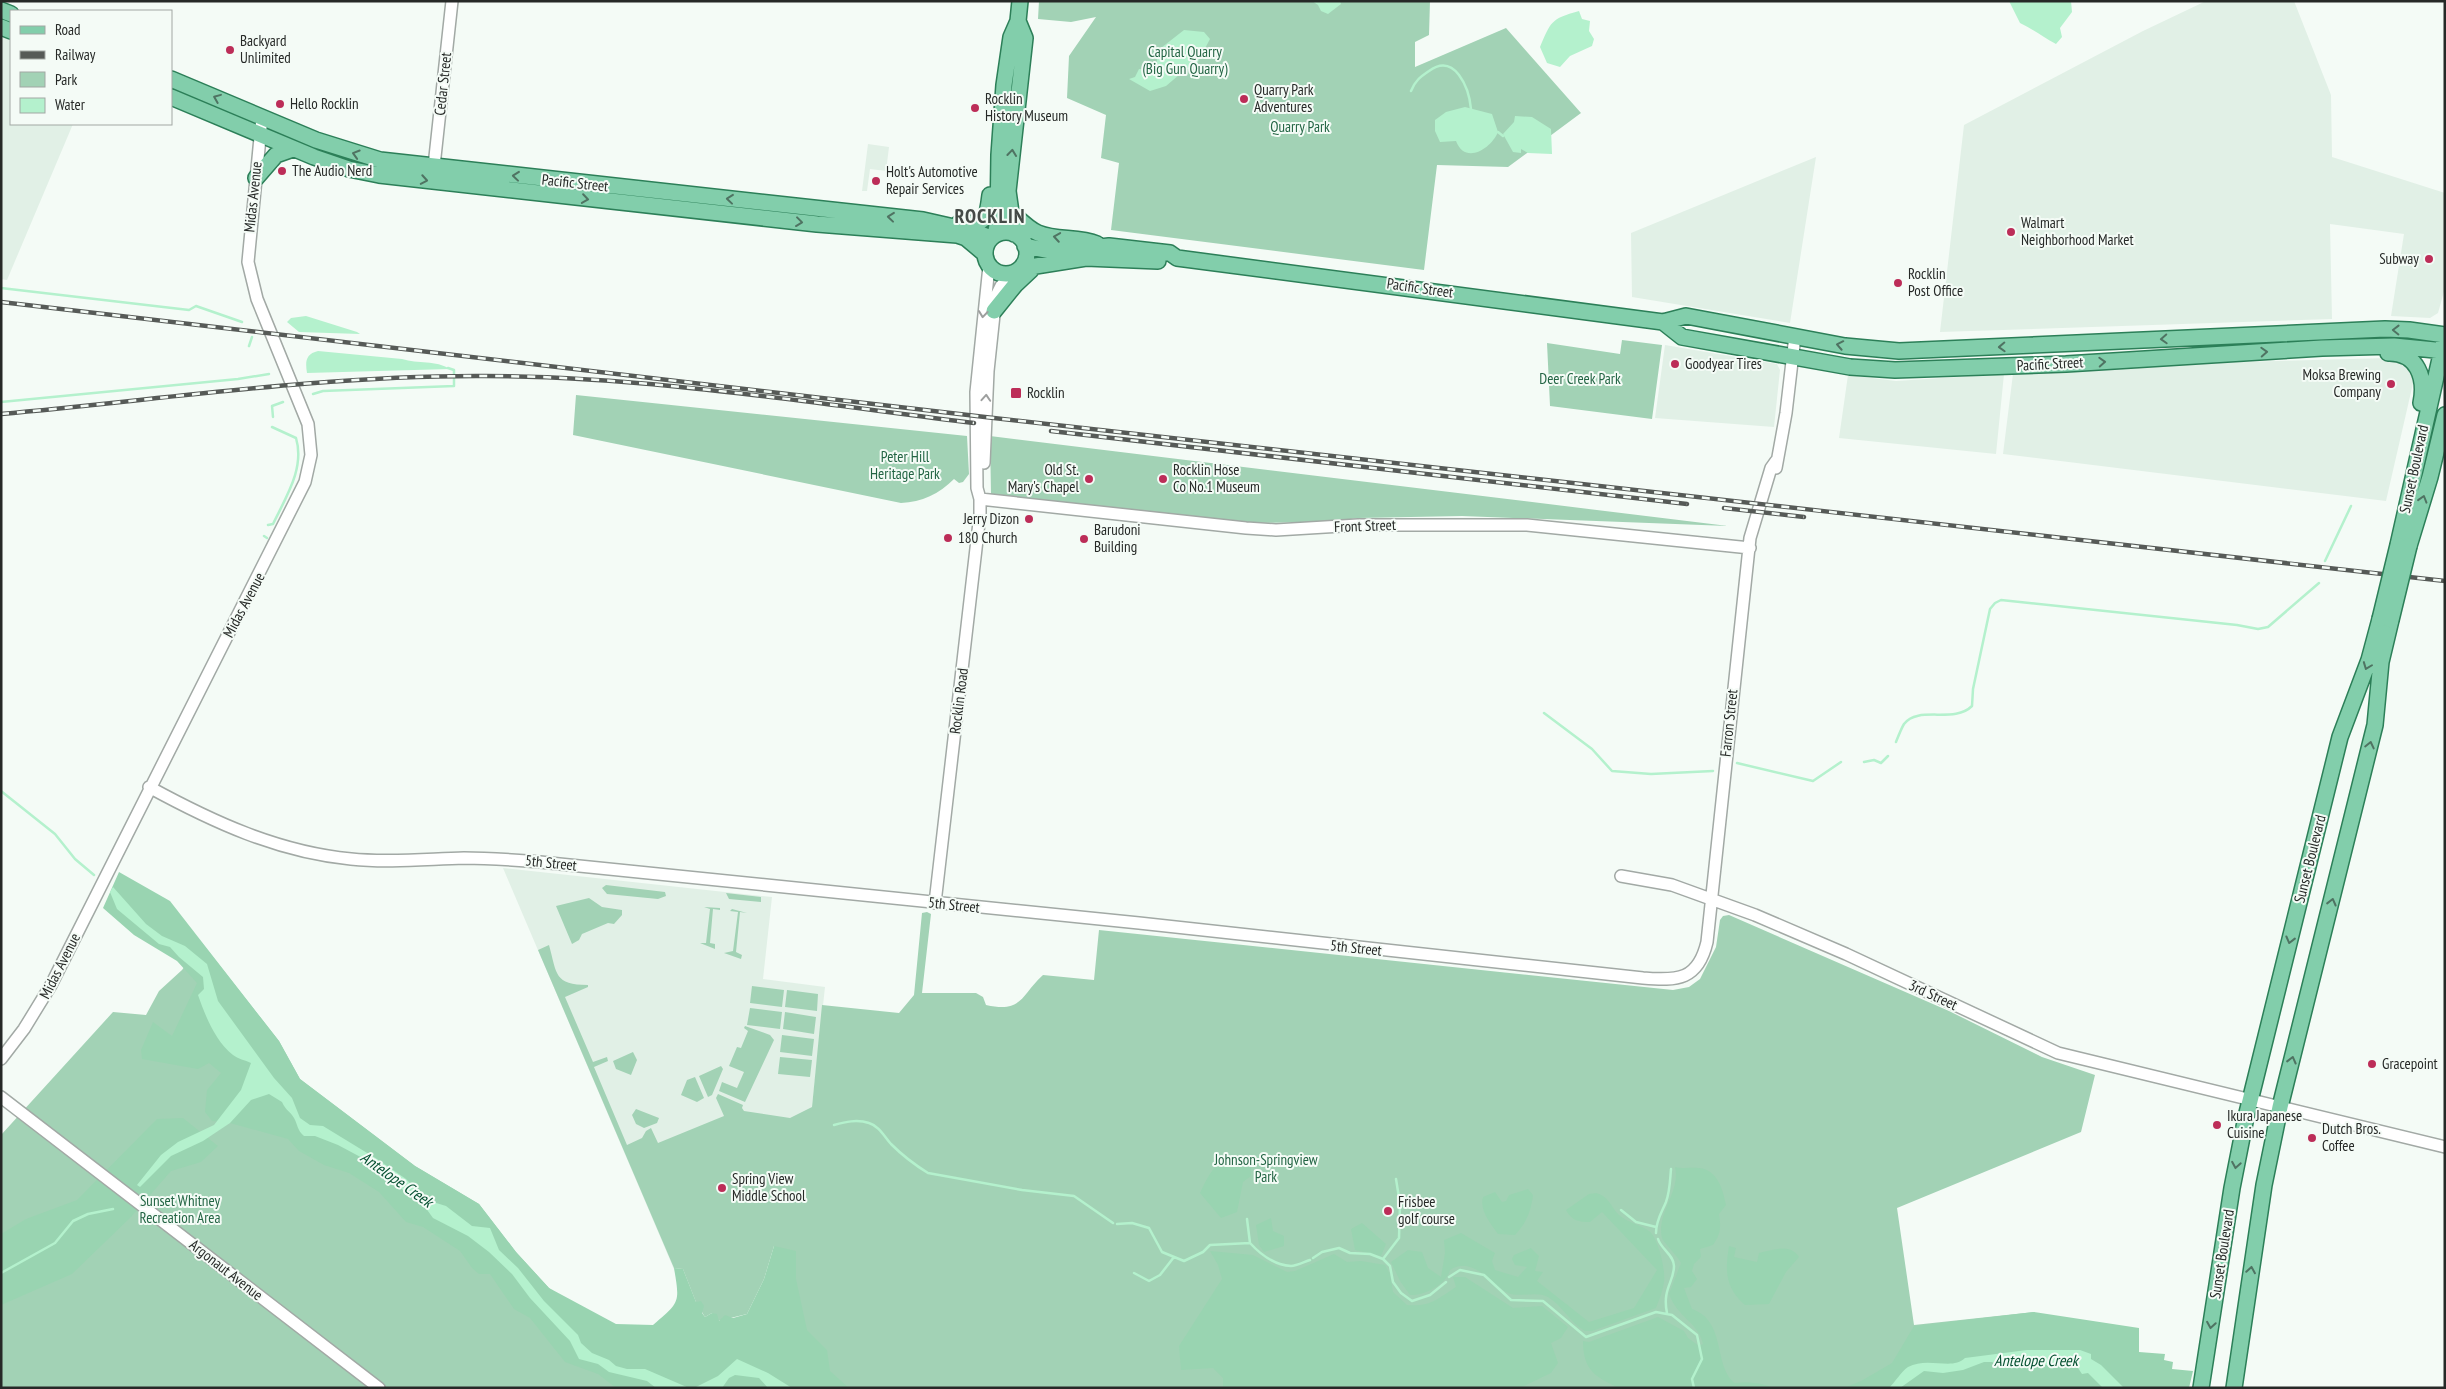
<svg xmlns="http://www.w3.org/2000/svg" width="2446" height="1389" font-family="'PT Sans Narrow',sans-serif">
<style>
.built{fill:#e1f0e6}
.green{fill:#a2d2b5}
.forest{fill:#99d4b1}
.water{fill:#b4f1cd}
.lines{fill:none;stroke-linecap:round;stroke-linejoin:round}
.stream{stroke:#b4f1cd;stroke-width:2.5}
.minor-casing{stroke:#a2a9a5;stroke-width:14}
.major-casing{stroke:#2c7f58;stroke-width:18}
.minor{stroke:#fff;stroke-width:11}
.major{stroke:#82ceab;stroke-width:15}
.rail-casing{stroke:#565a57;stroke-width:4.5}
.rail{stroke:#f4fbf6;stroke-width:2.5;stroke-dasharray:8;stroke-linecap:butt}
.major-bridge-casing{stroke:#2c7f58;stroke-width:18;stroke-linecap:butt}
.major-bridge{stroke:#82ceab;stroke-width:15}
.oneway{stroke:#4f7362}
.oneway2{stroke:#9d9f9e}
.poi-dot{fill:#bc2d58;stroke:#f4fbf6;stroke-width:2}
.labels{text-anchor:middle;stroke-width:4;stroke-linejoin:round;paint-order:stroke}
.poi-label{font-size:15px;fill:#262927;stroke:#f4fbf6;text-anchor:start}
.park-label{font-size:15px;fill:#236544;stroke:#f4fbf6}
.street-label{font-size:15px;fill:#262927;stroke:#f4fbf6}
.water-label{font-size:16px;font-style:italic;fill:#055031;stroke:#f4fbf6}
.district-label{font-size:20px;font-weight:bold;letter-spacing:1px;fill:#444a46;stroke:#f4fbf6}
</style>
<rect width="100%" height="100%" fill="#f4fbf6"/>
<path class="built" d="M2206 1H2294L2331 95 2332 157 2445 193V288L2438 313 2430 318 2391 316 2404 234 2330 224 2332 319 1940 332 1964 125 2143 31Z
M1 36 11 40V124H73L7 280 1 279Z
M868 144 889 147 886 171 870 169 867 191H862Z
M1816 157 1790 323 1632 297 1631 233Z
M1665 345 1777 364 1780 370 1774 427 1655 418Z
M2387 358 2400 362 2412 371 2414 379 2386 501 2003 454 2013 374 2238 362Z
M2004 374 1996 454 1839 438 1848 375 1896 381Z
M503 868 772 897 763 979 825 987 812 1107 699 1328Z"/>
<path class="green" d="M1039 1H1430L1429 35 1415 42V67L1506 28 1581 113 1508 167 1437 165 1424 270 1111 230 1119 163 1101 158 1106 115 1067 98 1069 56 1096 17 1071 22 1038 19Z
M1622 340 1662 345 1652 419 1550 406 1547 343 1620 354Z
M576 395 967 436 969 474 963 482 959 483 954 479C939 494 922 502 901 503L573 435Z
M990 436 1728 526 1462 516 1359 518 1325 522 1249 523 991 494Z
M606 885 665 892 666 896 658 899 607 894 602 888Z
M726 893 761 897V902L729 899Z
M589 898 602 907 622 910V915L614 924 608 923 582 934 579 940 572 944 556 906Z
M704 907 720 908V910L713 909 710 943 715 944V949L700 943H706L710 909Z
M732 909 747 913 740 912 736 952 742 955 741 959 724 953 733 951 738 912 730 911Z
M927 912 931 914 922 993H976L983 997 986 1005C1023 1013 1020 996 1043 975L1094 980 1099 930 1673 990 1689 987 1700 979 1716 947 1720 920 1723 916 1729 915 1949 1011 2042 1057 2095 1075 2081 1132 1897 1208 1914 1325 2034 1312 2130 1388H828L774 1246 764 1279 747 1314 718 1321 712 1313 705 1317 696 1302 683 1269 674 1268 538 950 549 945C557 974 554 985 588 985V987L565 997 593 1062 607 1057 608 1061 594 1067 627 1145 642 1138 646 1131 651 1128 658 1143 724 1116 716 1098 718 1094 743 1105 742 1108 744 1111 790 1118 812 1107 822 1005 899 1013 914 995 922 913Z
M202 943 279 1041 300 1079 415 1166 479 1204 516 1252 549 1288 590 1322 775 1388H1V1135L113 1012 146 1015 159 991 182 970Z
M752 986 784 990 782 1007 750 1003Z
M787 990 818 994 817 1011 785 1007Z
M750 1008 782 1012 780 1029 747 1025Z
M785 1012 816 1017 814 1034 783 1029Z
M745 1026 770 1035 774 1040 745 1102 719 1091 722 1082 737 1088 744 1072 729 1066 737 1047 741 1048 748 1031 744 1028Z
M782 1035 814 1039 812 1056 780 1052Z
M633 1052 637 1060 631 1075 616 1069 613 1061Z
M780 1057 812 1060 810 1077 778 1074Z
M721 1066 723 1069 712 1095 708 1097 699 1076Z
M695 1077 704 1098 697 1102 681 1095 687 1080Z
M636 1109 659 1118 657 1123 644 1128 636 1124 632 1115Z"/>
<path class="forest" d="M119 872 170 901 279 1041 300 1079 415 1166 479 1204 516 1252 549 1288 616 1324 653 1325C680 1302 680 1303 674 1268L683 1269 696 1302 701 1301 704 1306 702 1313 705 1317 712 1313 717 1314 719 1321 725 1315 733 1318 747 1314 764 1279 774 1246 796 1251V1279L807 1330 827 1350 830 1371 849 1388H616L598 1374 565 1362 530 1318 514 1309 490 1274H479L472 1268 460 1251 423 1227 406 1222 379 1192 349 1173 324 1165 299 1151 288 1139 230 1123 212 1121 205 1112 207 1090 221 1073 209 1063 198 1069 142 1059 141 1050 153 1022 172 1036 197 983 177 961 134 935 103 908Z
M183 1118 218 1146 201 1162 171 1171 131 1217 72 1274 1 1305V1234L26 1219 77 1200 157 1119Z
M1244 1158 1251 1161V1176L1243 1182 1237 1212 1221 1218 1200 1193C1212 1168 1215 1161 1244 1158Z
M1675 1167C1684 1169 1691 1167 1699 1168 1718 1170 1723 1190 1726 1205L1719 1214C1721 1227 1721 1234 1713 1245L1700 1249 1701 1257 1694 1264 1692 1271 1697 1279 1691 1287 1684 1288 1692 1309C1727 1321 1713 1367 1735 1383 1749 1381 1761 1383 1774 1388H1619C1595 1377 1583 1370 1583 1341L1589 1342 1658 1317 1684 1331 1688 1338 1699 1346 1703 1344C1698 1322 1677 1317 1669 1294L1681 1263C1677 1255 1664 1243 1662 1238 1656 1213 1681 1192 1675 1167Z
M1528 1189 1533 1195C1531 1212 1526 1223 1515 1235L1498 1234C1491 1224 1479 1210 1483 1197L1495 1192 1502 1202 1506 1201 1509 1195Z
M1596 1193C1607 1195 1611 1206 1618 1214 1627 1223 1640 1224 1649 1231 1658 1237 1666 1271 1664 1282 1663 1291 1659 1300 1656 1308L1592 1331H1585C1570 1323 1562 1305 1548 1297 1536 1290 1518 1299 1506 1292 1490 1283 1472 1255 1450 1270 1447 1284 1424 1296 1410 1295L1400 1281 1391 1262 1408 1250 1422 1252 1428 1268 1441 1277 1445 1253 1444 1240 1461 1233 1495 1253 1492 1261 1495 1270 1518 1277 1527 1267 1515 1265 1512 1259 1514 1255 1531 1248 1539 1256 1535 1271 1543 1272 1537 1281 1589 1322 1634 1308 1657 1270 1602 1212 1590 1222C1579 1222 1572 1221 1566 1210L1589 1194Z
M1271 1218 1273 1231 1284 1236V1246L1264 1252 1259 1245 1256 1225Z
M1362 1223 1386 1244 1381 1256 1355 1250 1351 1229Z
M1729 1246 1736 1248 1734 1257 1757 1262 1759 1253C1772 1250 1790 1243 1799 1257L1786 1272 1769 1304 1745 1305C1725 1288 1725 1270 1729 1246Z
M1210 1251 1253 1255 1287 1272 1295 1271 1334 1254 1347 1262 1361 1261 1385 1265 1390 1274 1393 1292 1407 1305C1431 1307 1437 1299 1456 1287L1453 1277H1465L1513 1308 1542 1306 1568 1327 1561 1338 1551 1343 1558 1363 1551 1373 1520 1388H1223V1378L1213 1368 1181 1370 1179 1346 1222 1279 1218 1265Z
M2034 1312 2139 1328V1352L2165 1354 2164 1360 2173 1362 2172 1369 2193 1371 2189 1388H1844L1861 1381 1892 1363 1914 1326Z"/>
<path class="water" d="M1312 1H1340L1341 4 1328 14 1321 11 1318 5Z
M2009 1H2071L2072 12 2060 28 2062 37 2056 44C2043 37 2033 29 2020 23Z
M1579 11 1582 19 1590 21 1589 31 1594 39 1592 46 1570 56 1560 67 1547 63 1540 47C1551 22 1550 19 1579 11Z
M1184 30 1204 32 1210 39 1194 69H1186L1166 86 1150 91 1129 79 1135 77 1139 69 1152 70 1156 67 1158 54 1162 52 1161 48Z
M1465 107 1492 114 1498 132C1491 149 1465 165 1456 141L1440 142 1435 131V120L1446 112Z
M1515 116 1532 117 1551 129 1552 154 1528 153 1521 149V153L1513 152 1503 134 1514 122Z
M306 316 357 332 360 334 299 332 287 322 291 318Z
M318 351 402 359C418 364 436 360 450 369L307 373C305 361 306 354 318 351Z
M113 887 146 924 162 936 185 946 207 964 218 1001 274 1078 292 1098 300 1118 310 1125 323 1126 377 1159 406 1179 419 1193 433 1202 446 1206 472 1226 490 1228 499 1250 518 1268 544 1301 578 1335 581 1343 592 1353 609 1360 616 1366 627 1369H645L689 1388H656L647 1381 609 1372 598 1364 579 1359 570 1341 530 1298 512 1274 489 1252 468 1236 433 1218 420 1200 403 1190 368 1161 338 1145 315 1136H304C297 1130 298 1125 294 1118 290 1111 286 1111 282 1102L269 1094 251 1100 230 1123 203 1141 171 1156 140 1187 137 1185 161 1155 178 1142 214 1125 241 1090 251 1063C245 1060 238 1059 233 1055 215 1041 205 1015 198 995L204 989 203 977 179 957 170 947 159 944 117 909 110 892Z
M2027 1350H2080L2091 1354V1359L2101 1365 2124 1388H2103L2088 1373 2082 1374 2078 1368 2069 1365H2031L2029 1363 2021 1364 2019 1368H2005L1992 1362H1984L1963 1370 1943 1373 1924 1371 1900 1388H1889C1895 1382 1901 1372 1908 1367 1928 1356 1952 1371 1965 1358Z
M737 1359 768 1373 792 1388H768L759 1378 735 1375 729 1378 722 1388H694L718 1376Z"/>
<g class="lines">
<path class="stream" d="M1411 91C1415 81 1420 77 1429 71 1455 52 1469 88 1471 109
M1498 132 1503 136
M1 288 189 310 196 306 242 322
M249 346 252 337
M313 394 323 391 454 386V370L448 368
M1 402 238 379 269 374
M273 417 272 406 283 402
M268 525 273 524C286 497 305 468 296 438L272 427
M264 536 267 538
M2325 561 2351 506
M1544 713 1592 749 1612 771 1651 774 1713 771
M1896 742C1898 737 1901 729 1904 724 1918 705 1954 724 1972 706L1973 689 1990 609 1995 603 2001 600 2237 625 2258 629 2268 627 2319 583
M1864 762 1874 760 1881 763 1888 756
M1737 763 1813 781 1841 762
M1 791 55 834 75 859 94 875
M834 1125C845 1122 857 1119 869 1123 879 1126 884 1136 891 1144 902 1155 915 1165 928 1173L1022 1190 1074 1196 1113 1223
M1621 1210 1636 1222 1656 1227
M1247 1219 1250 1243
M1117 1224 1132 1223 1149 1228 1162 1252 1184 1261 1203 1252 1210 1245 1250 1243C1260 1254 1275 1265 1291 1266 1296 1266 1304 1262 1310 1260
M1656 1233C1656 1220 1662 1212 1666 1202 1670 1191 1670 1180 1671 1169
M1658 1239C1661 1249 1674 1255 1674 1266 1674 1282 1662 1289 1667 1313
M1313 1258 1322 1252 1339 1248 1350 1253 1370 1254 1383 1259 1390 1266 1393 1282 1401 1293 1412 1301 1430 1295 1446 1282
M1383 1259 1399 1238 1400 1204 1396 1179
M1 1273 55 1243 73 1221 88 1214 113 1209
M1134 1273 1149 1281 1160 1275 1174 1257
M1449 1277 1460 1270 1484 1275 1511 1300 1543 1301 1586 1337 1656 1312 1672 1315 1697 1335 1702 1359 1692 1379 1694 1388"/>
<defs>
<path id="minor" d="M434 166 452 1
M984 463 988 371 996 296 1001 286 1012 274
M1776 468 1786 413 1795 336
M980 499 1246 528 1276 530 1358 525H1527L1750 548
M149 787C213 822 278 852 351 859 388 863 427 859 464 858 490 858 515 860 540 862L1139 923 1643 978C1678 981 1698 980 1707 942L1750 538 1771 468 1776 461
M1621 876 1672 885 1755 915 1846 954 2058 1053 2445 1147
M935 903 980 514V499L977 488 976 392 989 266
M1 1059 24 1029 51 985 305 482 311 455 308 424 257 299 248 262 262 117
M1 1097 379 1388"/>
<path id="major" d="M1 10 11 14
M1 27 11 31
M171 79 316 140 380 160 923 220 976 232 990 238
M171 97 314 157 349 169 379 175 817 224 957 235 966 238 985 254
M256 178 276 155 293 149
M1010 211C1018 218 1028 229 1038 233 1057 241 1078 236 1097 244
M959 223C986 225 987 220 990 195
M985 253a21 21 0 1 1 42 0a21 21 0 1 1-42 0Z
M1014 234 1008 191 1025 38 1018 21
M995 235 998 221 999 155 1004 85 1011 37 1018 21 1020 1
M1025 246 1055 252 1109 246 1170 253 1177 258 1663 322 1686 316 1845 346 1899 351 2385 329 2409 330 2445 335
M1023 268 1086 258 1158 261
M994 311 1015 285 1031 270
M1663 322 1682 337 1850 367 1895 370 2066 364 2322 348 2394 346 2445 351
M2388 353C2418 352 2426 379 2421 403
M2398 545 2444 341
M2409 546 2430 477 2445 415
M2201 1388 2232 1188 2246 1117 2340 737 2369 660 2380 619
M2234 1388 2264 1185 2280 1107 2370 745 2375 725 2381 662 2391 620"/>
</defs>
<use href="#minor" class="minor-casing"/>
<use href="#major" class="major-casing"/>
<use href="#minor" class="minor"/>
<use href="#major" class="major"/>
<defs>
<path id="rail" d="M1 302 985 417 2445 581
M1 414C159 400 317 376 476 376 640 375 811 403 974 423
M1051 431 1687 504
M1724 508 1804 517"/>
</defs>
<use href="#rail" class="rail-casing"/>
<use href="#rail" class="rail"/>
<defs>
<path id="major-bridge" d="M2380 619 2398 545
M2391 620 2409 546"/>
</defs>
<use href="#major-bridge" class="major-bridge-casing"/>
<use href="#major-bridge" class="major-bridge"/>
</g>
<defs><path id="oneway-chevron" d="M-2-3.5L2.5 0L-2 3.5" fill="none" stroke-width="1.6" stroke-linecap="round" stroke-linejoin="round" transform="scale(1.25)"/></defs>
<g class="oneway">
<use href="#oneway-chevron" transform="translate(217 98) rotate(-158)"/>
<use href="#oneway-chevron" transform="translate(1012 153) rotate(-84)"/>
<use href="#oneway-chevron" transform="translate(356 154) rotate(-163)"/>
<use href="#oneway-chevron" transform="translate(516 176) rotate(-174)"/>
<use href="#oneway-chevron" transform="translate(424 180) rotate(10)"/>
<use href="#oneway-chevron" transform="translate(585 199) rotate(8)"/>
<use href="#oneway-chevron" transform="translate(730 199) rotate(-174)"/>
<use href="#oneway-chevron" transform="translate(891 217) rotate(-174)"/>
<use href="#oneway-chevron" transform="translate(799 222) rotate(7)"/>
<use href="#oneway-chevron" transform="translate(1057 237) rotate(-171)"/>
<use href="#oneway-chevron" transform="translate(2396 330) rotate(-179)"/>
<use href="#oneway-chevron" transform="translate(2164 339) rotate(177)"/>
<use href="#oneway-chevron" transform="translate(1840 345) rotate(-169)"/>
<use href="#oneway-chevron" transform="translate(2002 347) rotate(178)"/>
<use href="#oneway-chevron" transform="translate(2264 352) rotate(-3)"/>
<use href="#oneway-chevron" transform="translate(2102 362) rotate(-3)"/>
<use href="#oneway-chevron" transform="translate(2423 499) rotate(-73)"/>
<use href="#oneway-chevron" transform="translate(2367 666) rotate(111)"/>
<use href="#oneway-chevron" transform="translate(2370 745) rotate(-77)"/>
<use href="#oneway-chevron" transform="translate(2332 902) rotate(-76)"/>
<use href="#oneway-chevron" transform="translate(2290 940) rotate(104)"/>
<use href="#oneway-chevron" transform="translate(2292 1060) rotate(-76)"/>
<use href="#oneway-chevron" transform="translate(2236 1165) rotate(100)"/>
<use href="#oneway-chevron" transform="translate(2251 1270) rotate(-81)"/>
<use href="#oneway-chevron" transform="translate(2211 1325) rotate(99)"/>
</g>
<g class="oneway2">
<use href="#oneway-chevron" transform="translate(983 314) rotate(96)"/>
<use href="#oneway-chevron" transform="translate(986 398) rotate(-86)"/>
</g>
<g class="poi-dot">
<circle cx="230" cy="50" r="5"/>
<circle cx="1244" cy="99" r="5"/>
<circle cx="280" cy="104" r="5"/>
<circle cx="975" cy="108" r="5"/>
<circle cx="282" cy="171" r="5"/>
<circle cx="876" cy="181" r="5"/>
<circle cx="2011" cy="232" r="5"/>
<circle cx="2429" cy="259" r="5"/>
<circle cx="1898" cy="283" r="5"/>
<circle cx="1675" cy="364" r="5"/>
<circle cx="2391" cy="384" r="5"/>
<rect x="1010" y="387" width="12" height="12" rx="2.5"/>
<circle cx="1089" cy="479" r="5"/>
<circle cx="1163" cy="479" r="5"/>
<circle cx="1029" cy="519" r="5"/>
<circle cx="948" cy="538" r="5"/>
<circle cx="1084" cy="539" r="5"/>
<circle cx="2372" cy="1064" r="5"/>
<circle cx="2217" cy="1125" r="5"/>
<circle cx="2312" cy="1138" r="5"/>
<circle cx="722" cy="1188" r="5"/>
<circle cx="1388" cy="1211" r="5"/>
</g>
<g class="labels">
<g class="poi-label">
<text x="240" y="46">Backyard<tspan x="240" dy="17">Unlimited</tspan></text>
<text x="1254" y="95">Quarry Park<tspan x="1254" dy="17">Adventures</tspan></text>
<text x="985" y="104">Rocklin<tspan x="985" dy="17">History Museum</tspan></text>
<text x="290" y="109">Hello Rocklin</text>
<text x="292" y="176">The Audio Nerd</text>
<text x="886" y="177">Holt's Automotive<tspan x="886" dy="17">Repair Services</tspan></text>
<text x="2021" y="228">Walmart<tspan x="2021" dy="17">Neighborhood Market</tspan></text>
<text x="2419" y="264" text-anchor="end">Subway</text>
<text x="1908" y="279">Rocklin<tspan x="1908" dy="17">Post Office</tspan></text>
<text x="1685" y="369">Goodyear Tires</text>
<text x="2381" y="380" text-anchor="end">Moksa Brewing<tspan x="2381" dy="17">Company</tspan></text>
<text x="1027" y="398">Rocklin</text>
<text x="1079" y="475" text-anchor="end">Old St.<tspan x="1079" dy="17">Mary's Chapel</tspan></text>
<text x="1173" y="475">Rocklin Hose<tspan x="1173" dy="17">Co No.1 Museum</tspan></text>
<text x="1019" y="524" text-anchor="end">Jerry Dizon</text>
<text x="1094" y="535">Barudoni<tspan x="1094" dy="17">Building</tspan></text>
<text x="958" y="543">180 Church</text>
<text x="2382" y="1069">Gracepoint</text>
<text x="2227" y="1121">Ikura Japanese<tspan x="2227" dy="17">Cuisine</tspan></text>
<text x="2322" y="1134">Dutch Bros.<tspan x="2322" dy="17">Coffee</tspan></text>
<text x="732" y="1184">Spring View<tspan x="732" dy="17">Middle School</tspan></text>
<text x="1398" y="1207">Frisbee<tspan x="1398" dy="17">golf course</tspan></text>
</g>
<g class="park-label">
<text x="1185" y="57">Capital Quarry<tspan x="1185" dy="17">(Big Gun Quarry)</tspan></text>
<text x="1300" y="132">Quarry Park</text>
<text x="1580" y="384">Deer Creek Park</text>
<text x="905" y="462">Peter Hill<tspan x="905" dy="17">Heritage Park</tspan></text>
<text x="1266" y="1165">Johnson-Springview<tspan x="1266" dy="17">Park</tspan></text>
<text x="180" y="1206">Sunset Whitney<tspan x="180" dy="17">Recreation Area</tspan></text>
</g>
<g class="street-label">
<text transform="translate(443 84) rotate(-84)" y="5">Cedar Street</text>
<text transform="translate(575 183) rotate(6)" y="5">Pacific Street</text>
<text transform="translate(253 197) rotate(-84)" y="5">Midas Avenue</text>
<text transform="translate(1420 288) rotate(8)" y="5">Pacific Street</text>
<text transform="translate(2050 364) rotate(-3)" y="5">Pacific Street</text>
<text transform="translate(2414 469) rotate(-78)" y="5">Sunset Boulevard</text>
<text transform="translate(1365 526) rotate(-2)" y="5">Front Street</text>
<text transform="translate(244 605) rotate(-62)" y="5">Midas Avenue</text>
<text transform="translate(959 701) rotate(-83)" y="5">Rocklin Road</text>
<text transform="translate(1729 723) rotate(-84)" y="5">Farron Street</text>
<text transform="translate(2310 859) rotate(-76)" y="5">Sunset Boulevard</text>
<text transform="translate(551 863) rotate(6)" y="5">5th Street</text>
<text transform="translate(954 905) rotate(6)" y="5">5th Street</text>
<text transform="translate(1356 948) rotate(6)" y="5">5th Street</text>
<text transform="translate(60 966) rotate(-63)" y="5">Midas Avenue</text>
<text transform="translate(1933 995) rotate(25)" y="5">3rd Street</text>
<text transform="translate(2222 1254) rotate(-81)" y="5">Sunset Boulevard</text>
<text transform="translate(226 1270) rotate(38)" y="5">Argonaut Avenue</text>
</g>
<g class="water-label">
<text transform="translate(397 1179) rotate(35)" y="6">Antelope Creek</text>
<text x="2036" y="1366">Antelope Creek</text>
</g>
<g class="district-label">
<text x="990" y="223">ROCKLIN</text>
</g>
</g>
<rect width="2446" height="1389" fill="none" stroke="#262927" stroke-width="5"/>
<rect x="10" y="10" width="162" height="115" fill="#f4fbf6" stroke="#a2a7a3"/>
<rect x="20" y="26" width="25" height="8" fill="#82ceab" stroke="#a2a7a3"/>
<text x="55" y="35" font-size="15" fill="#262927">Road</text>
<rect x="20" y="51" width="25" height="8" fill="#565a57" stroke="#a2a7a3"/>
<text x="55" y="60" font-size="15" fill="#262927">Railway</text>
<rect x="20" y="72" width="25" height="15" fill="#a2d2b5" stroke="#a2a7a3"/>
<text x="55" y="85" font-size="15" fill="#262927">Park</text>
<rect x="20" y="98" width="25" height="15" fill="#b4f1cd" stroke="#a2a7a3"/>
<text x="55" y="110" font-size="15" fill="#262927">Water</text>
</svg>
